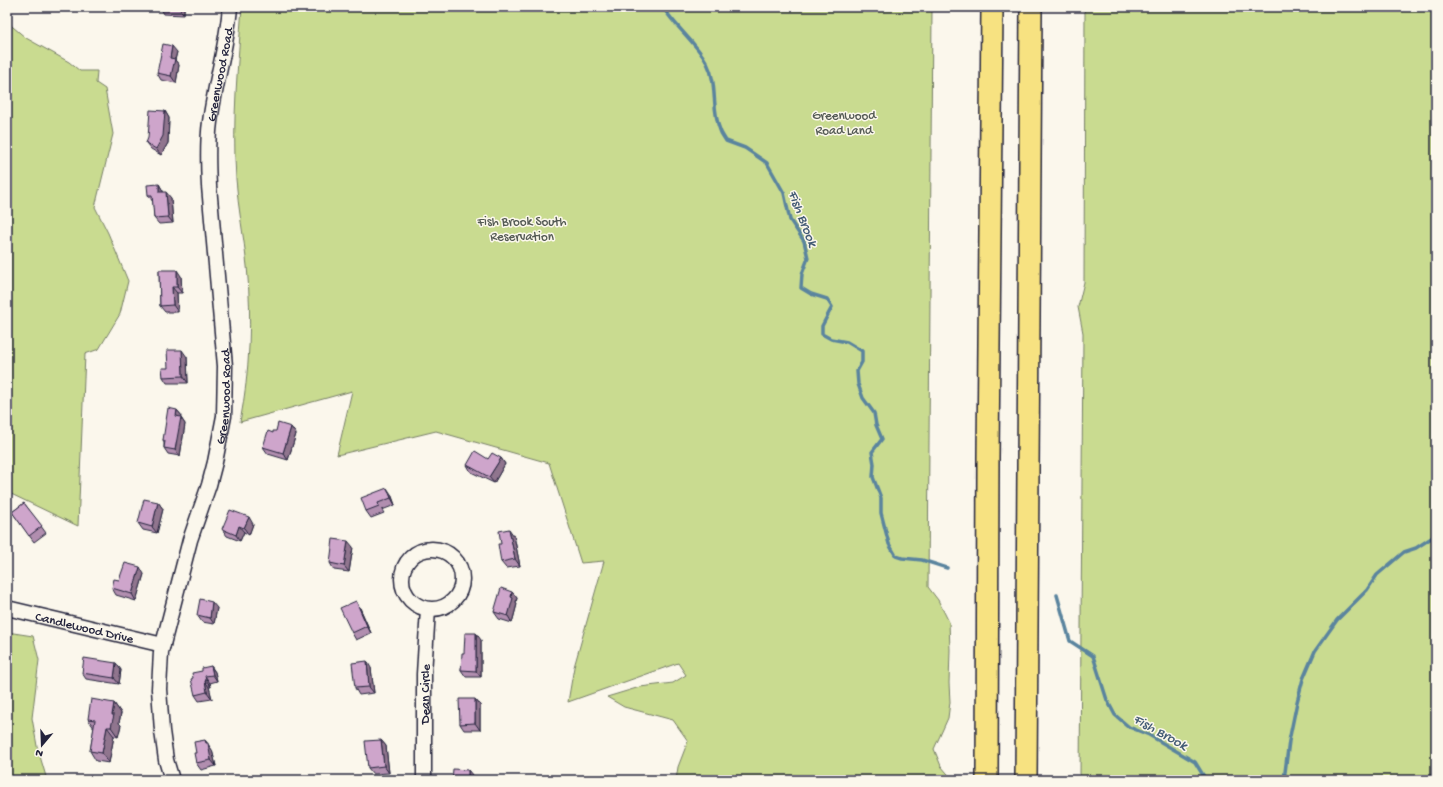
<svg xmlns="http://www.w3.org/2000/svg" width="1443" height="787" font-family="'Gochi Hand',sans-serif">
<style>
.green{fill:#c9db90;stroke:#767e66}
.lines{fill:none;stroke-linecap:round;stroke-linejoin:round}
.stream{stroke:#5a849e;stroke-width:3.5}
.minor-casing{stroke:#22223b;stroke-width:17}
.highway-casing{stroke:#22223b;stroke-width:24}
.minor{stroke:#fbf7ec;stroke-width:14}
.highway{stroke:#f7e281;stroke-width:21}
.wall{fill:#b18eaf;stroke:#22223b}
.shaded-wall{fill:#90748e;stroke:#22223b}
.building{fill:#cea5cb;stroke:#22223b}
.labels{text-anchor:middle;stroke-width:3;stroke-linejoin:round;paint-order:stroke}
.street-label{font-size:13px;fill:#22223b;stroke:#fbf7ec}
.park-label{font-size:13px;fill:#545a54;stroke:#fbf7ec}
.water-label{font-size:14px;font-style:italic;fill:#435b75;stroke:#fbf7ec}
</style>
<rect width="100%" height="100%" fill="#fbf7ec"/>
<filter id="ink" filterUnits="userSpaceOnUse"><feTurbulence type="fractalNoise" baseFrequency=".025" numOctaves="2"/><feDisplacementMap in="SourceGraphic" scale="8" xChannelSelector="R" yChannelSelector="G"/><feConvolveMatrix kernelMatrix="1 2 1 2 8 2 1 2 1" color-interpolation-filters="sRGB"/></filter>
<g filter="url(#ink)">
<path class="green" d="M242 7H932L928 587 938 600 949 622 950 650 949 683 950 702 948 718 934 749 941 766 953 780H676L678 767 688 741 673 720 624 707 607 697 640 687 673 683 686 675 678 663 568 702 574 667 604 561 581 563 549 463 436 431 337 455 352 391 240 422C250 371 252 318 247 266 244 237 238 208 236 179 232 121 238 64 242 7Z
M1083 7H1436V780H1080L1083 333 1078 307 1084 282 1085 13Z
M7 22 26 38 69 62 80 71H97L96 83 105 89 113 134 95 207 108 233 128 281 120 314 99 349 85 354 78 526 7 492Z
M7 632 33 636 39 660 32 718 37 746 47 780H7Z"/>
<g class="lines">
<path class="stream" d="M663 7C675 27 696 42 707 63 718 84 711 109 720 130 721 134 724 137 726 141L745 148 767 163 784 193 790 220 804 241 808 258 802 274 801 288 811 294 827 299 832 307 822 326V334L831 339 847 342 862 351V362L857 371 858 384 863 398 874 413 876 425 882 439 872 452 874 464 873 477 881 498V513L889 544 896 556 902 558 922 560 947 568
M1057 595 1070 641 1093 656 1107 700 1115 715 1129 727 1149 735 1195 762 1206 780
M1284 780 1289 741 1297 702 1303 679 1315 651 1337 620 1367 590 1377 575 1404 552 1416 548 1436 535"/>
<defs>
<g id="minor">
<circle cx="432" cy="579" r="30"/>
<path id="s1" d="M7 608 163 645"/>
<path id="s2" d="M172 780 166 760 162 731 159 689 161 652 190 540 209 485 215 462 224 416 225 366 209 186C208 165 207 143 210 122 215 83 227 46 230 7"/>
<path id="s3" d="M424 780V674L428 609"/>
</g>
<path id="highway" d="M987 780 988 458 992 7
M1026 780 1031 7"/>
</defs>
<use href="#minor" class="minor-casing"/>
<use href="#highway" class="highway-casing"/>
<use href="#minor" class="minor"/>
<use href="#highway" class="highway"/>
</g>
<path class="wall" d="M70 7H81V8H71Z
M160 7H184V15L164 14Z
M177 52 175 60 179 65 176 83 161 80 157 73Z
M165 111 169 118 168 143 161 155 151 149 146 143Z
M159 184 163 191V192L171 198 173 223 159 224 154 218 153 202 148 195Z
M159 270 181 276 182 293H177L178 312H165L160 306Z
M187 357 188 383H167L163 377 168 368Z
M177 410 182 416 181 418 185 424 180 456 168 454 164 448V443L163 440Z
M291 427 296 434 288 460 268 454 263 447 273 433Z
M501 458 505 464 494 483 471 472 467 465 488 459Z
M391 494 395 505 382 510 384 513 371 518 366 511Z
M158 502 163 509 157 533 143 530 138 523Z
M24 503 46 533 34 542 12 512Z
M253 524 249 535 244 532 240 541 227 536 222 529Z
M514 536 520 566 506 568 501 562Z
M353 547 349 572 334 570 330 563Z
M144 574 136 601 116 595 112 588 119 580Z
M512 592 517 598 516 602 517 604 512 623 499 619 494 612Z
M217 608 214 624 202 622 197 615Z
M360 608 371 633 356 640 352 633Z
M481 640V677H466L461 670 464 653Z
M116 663 121 670 119 684 86 679 82 673Z
M211 666 215 672 217 681 210 683 211 687H209L212 699 199 701 195 695 202 671Z
M371 668 374 693 359 695 355 688Z
M475 699 480 705V730H464L460 724Z
M114 703 121 713 119 723 121 725 118 737 114 736 109 763 96 761 90 751 94 728 88 719Z
M205 740 212 750 216 766 201 770 196 763V753Z
M381 740 386 746 389 773 373 774 368 768Z"/>
<path class="shaded-wall" d="M178 7H184V15Z
M172 46 177 52 175 60 179 65 176 83 171 76 170 58Z
M165 111 169 118 168 143 161 155 156 149Z
M159 184 163 191 164 199 159 192Z
M166 192 171 198 173 223 168 217Z
M177 270 181 276 182 293 177 287Z
M172 287 177 293 178 312 173 305Z
M182 350 187 357 188 383 183 376Z
M177 410 182 416 181 418 185 424 180 456 175 450 176 416Z
M291 427 296 434 288 460 283 453Z
M501 458 505 464 494 483 489 477Z
M387 488 391 494 395 505 391 498Z
M158 502 163 509 157 533 152 527Z
M249 517 253 524 249 535 244 528Z
M239 526 244 532 240 541 236 535Z
M509 529 514 536 520 566 515 559Z
M348 541 353 547 349 572 344 566Z
M140 567 144 574 136 601 132 594Z
M512 592 517 598 516 602 517 604 512 623 508 616 511 597Z
M356 601 360 608 371 633 367 626Z
M212 602 217 608 214 624 210 618Z
M476 633 481 640V677L476 671Z
M367 661 371 668 374 693 369 687Z
M116 663 121 670 119 684 114 678Z
M211 666 215 672 217 681 213 675Z
M205 676 210 683 211 687 206 680Z
M205 681 209 687 212 699 207 692Z
M475 699 480 705V730L475 723Z
M114 703 121 713 119 723 121 725 118 737 111 727 112 715Z
M107 727 114 736 109 763 102 753Z
M205 740 212 750 216 766 211 760Z
M381 740 386 746 389 773 384 766Z
M468 770 473 776 472 780H468Z"/>
<path class="building" d="M163 44 172 46 170 58 175 59 171 76 157 73Z
M150 110 165 111 163 136 156 149 146 143 148 138Z
M159 184V192H166L168 217 154 218 152 195H148L147 185Z
M159 270H177V287H172L173 305 160 306Z
M167 350H182L183 376 163 377 162 368H168Z
M168 408 177 410 176 416 181 417 175 450 164 448 165 441 163 440Z
M278 423 291 427 283 453 263 447 268 431 273 433V431H276Z
M475 451 488 459 492 453 501 458 489 477 467 465Z
M387 488 391 498 378 503 379 506 366 511 361 498Z
M144 499 158 502 152 527 138 523Z
M24 503 42 526 29 536 12 512Z
M230 510 249 517 244 528 239 526 236 535 222 529Z
M509 529 515 559 501 562 498 544H501L499 531Z
M333 539 348 541 344 566 330 563Z
M125 563 140 567 132 594 112 588 114 579 119 580Z
M501 588 512 592 511 597 513 598 508 616 494 612Z
M200 599 212 602 210 618 197 615Z
M356 601 367 626 352 633 340 608Z
M465 633H476V671L461 670 462 653H464Z
M84 658 116 663 114 678 82 673Z
M367 661 369 687 355 688 352 663Z
M211 666 213 675 205 676 206 680 205 681 207 692 195 695 191 679 193 678 192 673 202 671V668Z
M91 699 114 703 112 715H114L111 727H107L102 753 90 751 95 720 88 719Z
M459 699H475V723L460 724Z
M205 740 206 743H208L211 760 196 763 194 753H196L194 742Z
M381 740 384 766 368 768 365 741Z
M453 769 468 770V780H452Z"/>
</g>
<g class="labels">
<g class="street-label">
<text dy="5" stroke="none"><textPath href="#s2" startOffset="717">Greenwood Road</textPath></text>
<text dy="5" stroke="none"><textPath href="#s2" startOffset="393">Greenwood Road</textPath></text>
<text dy="5" stroke="none"><textPath href="#s1" startOffset="80">Candlewood Drive</textPath></text>
<text dy="5" stroke="none"><textPath href="#s3" startOffset="86">Dean Circle</textPath></text>
</g>
<g class="park-label">
<text x="844" y="119">Greenwood<tspan x="844" dy="15">Road Land</tspan></text>
<text x="522" y="225">Fish Brook South<tspan x="522" dy="15">Reservation</tspan></text>
</g>
<g class="water-label">
<text transform="translate(804 218) rotate(69)" y="5">Fish Brook</text>
<text transform="translate(1161 731) rotate(29)" y="5">Fish Brook</text>
</g>
</g>
<rect width="1443" height="787" fill="none" stroke="#fbf7ec" stroke-width="24"/>
<rect x="12" y="12" width="1419" height="763" fill="none" stroke="#22223b" stroke-width="1.5" filter="url(#ink)"/>
<g transform="translate(42 745) rotate(199)" stroke="#fbf7ec" stroke-width="3" paint-order="stroke">
<path d="M0-3L7 15L0 10L-7 15Z" fill="#22223b"/>
<text y="-6" font-size="11" font-weight="bold" text-anchor="middle" fill="#22223b">N</text>
</g>
</svg>
